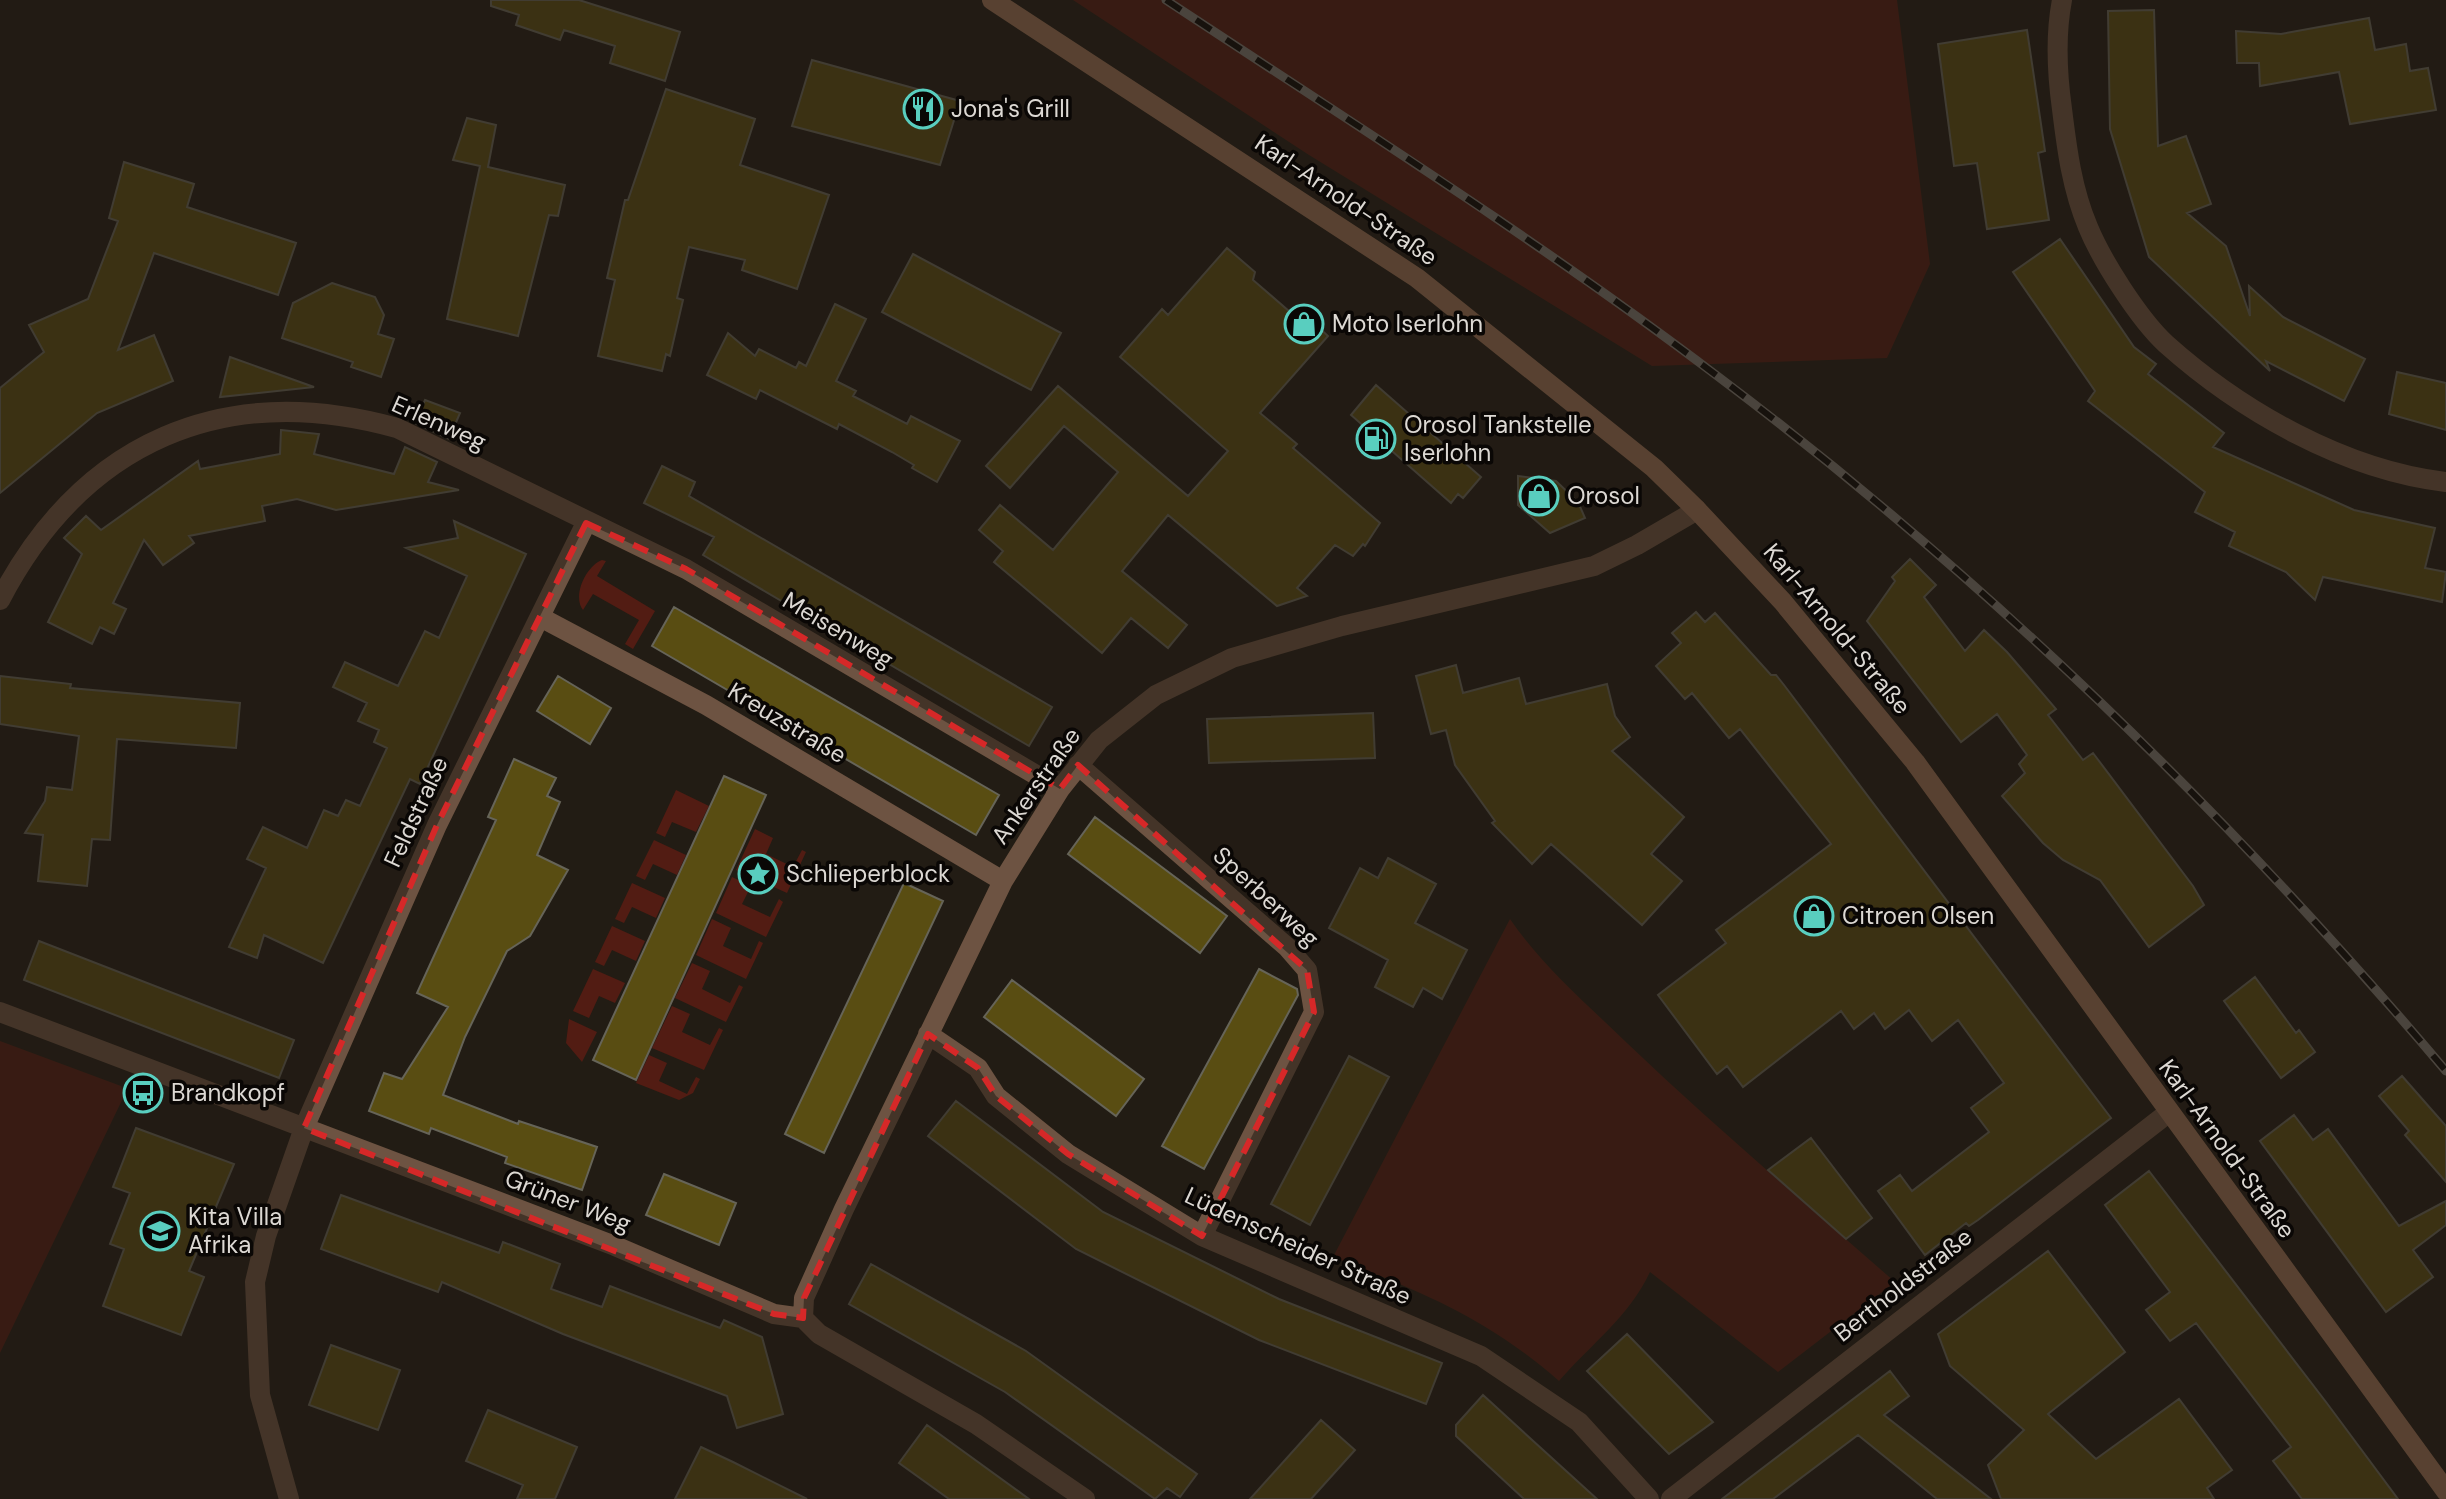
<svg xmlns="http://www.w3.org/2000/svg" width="2446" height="1499" font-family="'DM Sans',sans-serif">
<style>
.green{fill:#521c13}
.building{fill:#594d12;stroke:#666458;stroke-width:2}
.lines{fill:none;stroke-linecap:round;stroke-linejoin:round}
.minor{stroke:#6d5342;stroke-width:20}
.secondary{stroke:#9a7056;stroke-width:20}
.rail-casing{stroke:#7b7670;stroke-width:9}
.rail{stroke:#0a0705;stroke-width:6;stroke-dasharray:18;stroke-linecap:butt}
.marked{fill:none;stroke:#d62828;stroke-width:6;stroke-dasharray:16 10;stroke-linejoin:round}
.labels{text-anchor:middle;stroke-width:7;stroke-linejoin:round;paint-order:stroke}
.poi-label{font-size:24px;fill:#dcd8d3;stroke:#0a0705;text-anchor:start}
.street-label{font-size:24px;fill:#dcd8d3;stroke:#0a0705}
</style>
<rect width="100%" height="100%" fill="#221c14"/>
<path class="green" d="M1073 0H1897L1930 264 1887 358 1652 366 1309 155Z
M602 560 606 561 597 576 655 611 633 649 625 644 639 620 593 594 583 610C572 596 586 566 602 560Z
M676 790 709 806 696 832 672 822 665 837 656 833Z
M755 829 773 838 766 854 793 867 802 850 806 852 787 893 736 870Z
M654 840 686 855 677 875 653 864 645 880 636 876Z
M732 877 751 886 742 904 770 917 779 899 783 902 766 937 716 913Z
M632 883 665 898 656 918 632 907 624 923 615 919Z
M712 919 731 928 723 946 751 959 759 941 763 943 746 979 696 955Z
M1510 919C1543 967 1586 1003 1627 1043 1714 1126 1805 1203 1895 1282L1778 1372 1650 1272C1629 1317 1591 1344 1559 1381 1484 1316 1423 1293 1333 1257Z
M612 926 645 941 636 961 612 950 604 966 595 962Z
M692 963 710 971 702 989 730 1003 739 985 743 987 726 1022 675 998Z
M593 969 625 983 615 1003 599 996 589 1018 573 1011Z
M672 1006 690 1014 682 1032 710 1045 719 1028 723 1030 704 1070 652 1048Z
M569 1019 597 1032 582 1062 566 1043Z
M0 1041 121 1086 125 1094 0 1353Z
M649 1055 667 1063 659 1081 687 1094 696 1077 700 1079 693 1093 679 1100 636 1083Z"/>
<path class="building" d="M491 0H579L680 32 665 81 610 63 615 46 564 30 560 40 516 25 519 15 491 6Z
M2154 10 2158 146 2186 136 2211 204 2187 213 2226 246 2250 316 2249 286 2283 317 2365 359 2344 401 2266 361 2270 371 2149 257 2110 129 2108 11Z
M2369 18 2375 50 2406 44 2410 71 2428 68 2436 110 2350 124 2339 72 2260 86 2259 63H2237L2236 31 2281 34Z
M2027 30 2045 151 2038 153 2049 220 1987 229 1977 163 1954 166 1938 44Z
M812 60 960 101 940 165 792 126Z
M666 89 755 119 740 165 829 195 797 289 742 270 745 260 689 247 677 298 683 300 670 356 666 354 662 371 598 356 615 280 607 278 625 200H628Z
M467 118 496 125 488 167 565 185 558 216 549 215 518 336 447 319 480 166 453 160Z
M124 162 194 184 187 207 296 243 278 295 154 253 118 350 154 335 173 381 97 413 0 493V388L44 352 29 325 88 299 118 221 109 218Z
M2060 239 2134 347 2156 364 2148 374 2224 433 2213 447 2354 510 2435 528 2425 568 2446 572 2442 602 2323 577 2315 600 2286 572 2229 546 2235 532 2195 512 2205 492 2088 401 2095 391 2013 272Z
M1227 248 1255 272 1253 280 1297 318 1302 312 1328 336 1260 413 1297 444 1293 448 1380 523 1365 546 1363 544 1353 556 1335 545 1297 588 1307 596 1277 606 1168 515 1122 571 1187 625 1168 648 1131 618 1102 653 994 562 1003 551 979 530 1000 505 1053 550 1118 472 1064 426 1010 488 986 466 1058 386 1188 496 1228 451 1120 357 1162 309 1168 315Z
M913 254 1061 333 1031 390 882 312Z
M332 283 375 297 384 315 378 334 394 339 381 377 351 367 353 362 282 338 293 303Z
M835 304 866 319 836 381 856 391 853 396 907 424 911 416 960 441 937 482 912 468 914 465 892 452 839 424 837 429 760 390 756 399 707 375 728 333 755 356 759 349 796 368 799 362 806 366Z
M230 357 314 387 220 397Z
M2397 372 2446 383V430L2389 414Z
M1376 385 1481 477 1463 498 1458 494 1451 503 1351 415Z
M425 400 460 413 449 439 415 423Z
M281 430 319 434 314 454 394 474 405 447 437 462 428 482 459 490 336 510 297 499 262 506 265 521 189 536 194 543 163 565 144 540 113 603 126 609 114 634 100 627 92 644 48 622 82 554 64 538 86 516 101 530 198 461 200 469 280 454Z
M662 466 695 482 689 496 1052 707 1029 746 703 555 714 537 644 503Z
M1518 476 1556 481 1578 502 1585 518 1550 533 1518 505Z
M454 521 526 554 420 784 410 779 323 963 264 935 257 958 229 947 266 868 247 859 263 827 307 848 324 810 338 816 346 800 360 806 387 748 374 742 379 730 358 721 367 703 333 687 345 662 398 686 425 631 439 638 467 576 406 548 458 538Z
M1910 559 1936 585 1924 597 1965 651 1984 630 2007 652 2056 709 2048 715 2083 760 2093 753 2193 886 2204 905 2149 947 2100 880 2063 860 2043 843 2002 796 2025 773 2019 764 2027 755 1997 714 1961 742 1867 621 1895 581 1892 577Z
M674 607 999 795 976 835 652 646Z
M1696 612 1705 622 1715 613 1771 675H1776L1784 685 2111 1118 1978 1220 1969 1226 1966 1223 1925 1255 1878 1191 1900 1175 1912 1191 1989 1132 1971 1108 2004 1083 1958 1020 1932 1041 1909 1010 1885 1029 1874 1013 1854 1029 1841 1011 1743 1087 1727 1066 1717 1074 1658 995 1726 943 1716 930 1831 844 1740 729 1729 738 1692 693 1685 699 1656 666 1681 643 1672 633Z
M1456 665 1463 693 1519 678 1526 704 1607 684 1615 716 1630 737 1612 751 1684 817 1651 854 1682 881 1642 925 1551 844 1532 864 1492 823 1495 821 1455 765 1446 730 1431 734 1416 676Z
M0 676 71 684 70 688 240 703 236 748 117 739 110 840 92 839 87 886 38 881 43 835 25 833 45 801 47 787 72 790 79 736 0 724Z
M558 676 611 708 590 744 537 711Z
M1373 713 1375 758 1209 763 1207 719Z
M514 759 556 778 547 796 560 802 537 855 568 870 530 936 507 951 465 1037 443 1095 518 1124 519 1121 597 1147 582 1190 505 1163 507 1157 431 1128 429 1134 369 1111 384 1073 402 1079 448 1007 417 993 496 820 488 817Z
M724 776 766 795 636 1080 593 1060Z
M1095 817 1227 916 1200 953 1068 854Z
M1388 858 1436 884 1415 923 1467 950 1442 999 1423 988 1413 1007 1375 987 1388 960 1329 928 1360 868 1378 878Z
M904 883 943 901 824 1153 785 1134Z
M39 941 294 1040 279 1078 24 980Z
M1259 969 1297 989 1298 995 1204 1169 1162 1146Z
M2255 977 2296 1033 2299 1030 2315 1052 2281 1078 2224 1001Z
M1012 980 1144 1079 1116 1116 984 1017Z
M1349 1056 1389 1077 1310 1225 1271 1204Z
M2402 1076 2446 1126V1182L2405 1135 2409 1131 2379 1096Z
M956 1101 1103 1212 1279 1299 1442 1363 1426 1404 1259 1340 1076 1249 928 1136Z
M2294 1115 2313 1140 2328 1129 2399 1226 2446 1201V1225L2413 1250 2433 1277 2386 1312 2260 1141Z
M136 1128 234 1164 189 1271 204 1277 181 1335 103 1306 124 1249 110 1244 130 1193 113 1187Z
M1811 1138 1872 1218 1846 1239 1768 1170Z
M2149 1171 2326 1402 2398 1499H2302L2273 1461 2291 1447 2196 1323 2170 1341 2146 1310 2170 1292 2105 1205Z
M664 1174 736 1203 719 1245 646 1215Z
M341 1195 499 1253 503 1242 560 1264 551 1289 602 1307 610 1286 720 1328 724 1320 762 1337 783 1414 737 1428 727 1396 563 1334 442 1282 438 1292 321 1249Z
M2048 1251 2125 1352 2048 1414 2096 1459 2179 1399 2232 1470 2207 1488 2214 1499H2001L1988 1465 2024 1430 1950 1366 1938 1334Z
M871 1264 1026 1351 1197 1474 1180 1497 1167 1488 1155 1499 1005 1392 849 1304Z
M1627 1334 1713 1422 1669 1454 1587 1371Z
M331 1345 400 1370 378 1430 309 1405Z
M1890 1371 1909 1396 1884 1415 1991 1499H1937L1858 1435 1773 1499H1722Z
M1483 1395 1542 1449 1597 1499H1524L1456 1436V1425Z
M488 1410 577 1447 555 1499H517L523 1485 466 1461Z
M1321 1420 1355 1450 1311 1499H1250Z
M927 1425 1029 1499H949L899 1463Z
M701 1447 733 1462 807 1499H675Z"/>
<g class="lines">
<path class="minor" d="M2062 0C2055 36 2057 73 2062 109 2067 150 2072 189 2088 227 2102 261 2139 319 2166 344 2241 411 2344 470 2446 482
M0 600C83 441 224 380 397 428L686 569 1060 789
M540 617 706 705 1003 881
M1078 765 1287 947 1307 970 1314 1012 1202 1236
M0 1012 615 1246 774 1314 803 1318 819 1334 976 1424 1085 1499
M928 1034 978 1068 996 1096 1068 1154 1202 1236 1481 1356 1579 1422 1649 1499
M803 1318 804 1298 844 1209 1003 881 1060 789 1099 740 1156 695 1232 658 1342 626 1594 566 1637 545 1697 510
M289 1499 260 1395 255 1282 266 1236 304 1128 437 825 586 523
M1671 1499 2168 1113"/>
<path class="secondary" d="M992 0 1417 278 1654 468 1697 510 1783 602 1915 762 2446 1491"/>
<defs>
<path id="rail" d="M1166 0C1351 122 1539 241 1716 375 1986 578 2228 813 2446 1071"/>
</defs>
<use href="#rail" class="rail-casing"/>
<use href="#rail" class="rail"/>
</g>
<path d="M0 0H2446V1499H0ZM586 523 686 569 1060 789 1078 765 1307 970 1314 1012 1202 1236 1068 1154 996 1096 978 1068 928 1034 804 1298 803 1318 774 1314 304 1128 437 825Z" fill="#221c14" fill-opacity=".55" fill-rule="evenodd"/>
<path class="marked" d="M586 523 686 569 1060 789 1078 765 1307 970 1314 1012 1202 1236 1068 1154 996 1096 978 1068 928 1034 804 1298 803 1318 774 1314 304 1128 437 825Z"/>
<defs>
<symbol id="restaurant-ring" viewBox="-11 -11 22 22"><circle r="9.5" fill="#0a0705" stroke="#59cebf" stroke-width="1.5"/><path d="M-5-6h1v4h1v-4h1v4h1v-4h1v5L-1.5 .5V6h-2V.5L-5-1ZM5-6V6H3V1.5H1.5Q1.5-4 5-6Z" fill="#59cebf"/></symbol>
<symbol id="shop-ring" viewBox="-11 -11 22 22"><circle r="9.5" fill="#0a0705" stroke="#59cebf" stroke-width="1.5"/><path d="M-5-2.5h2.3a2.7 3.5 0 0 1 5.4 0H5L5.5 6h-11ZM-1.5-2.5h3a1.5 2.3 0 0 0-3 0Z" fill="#59cebf"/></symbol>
<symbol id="fuel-ring" viewBox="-11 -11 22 22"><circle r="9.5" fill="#0a0705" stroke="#59cebf" stroke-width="1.5"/><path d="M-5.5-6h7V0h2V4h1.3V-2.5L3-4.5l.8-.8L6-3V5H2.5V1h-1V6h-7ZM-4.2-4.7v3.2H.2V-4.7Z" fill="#59cebf"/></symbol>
<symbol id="sight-ring" viewBox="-11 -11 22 22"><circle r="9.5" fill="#0a0705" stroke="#59cebf" stroke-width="1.5"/><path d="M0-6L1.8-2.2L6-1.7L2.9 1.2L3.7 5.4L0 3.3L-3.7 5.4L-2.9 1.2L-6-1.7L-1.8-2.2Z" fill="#59cebf"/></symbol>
<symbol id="bus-ring" viewBox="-11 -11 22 22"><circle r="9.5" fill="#0a0705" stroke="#59cebf" stroke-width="1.5"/><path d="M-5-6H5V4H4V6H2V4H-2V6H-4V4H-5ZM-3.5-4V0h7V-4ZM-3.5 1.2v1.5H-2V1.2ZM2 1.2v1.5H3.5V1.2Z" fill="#59cebf"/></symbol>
<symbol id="school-ring" viewBox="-11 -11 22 22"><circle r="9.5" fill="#0a0705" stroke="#59cebf" stroke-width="1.5"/><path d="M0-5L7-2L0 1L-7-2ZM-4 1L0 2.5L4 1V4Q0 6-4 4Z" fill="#59cebf"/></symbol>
</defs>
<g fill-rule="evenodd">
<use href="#restaurant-ring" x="901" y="87" width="44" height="44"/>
<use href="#shop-ring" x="1282" y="302" width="44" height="44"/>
<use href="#fuel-ring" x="1354" y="417" width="44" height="44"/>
<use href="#shop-ring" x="1517" y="474" width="44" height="44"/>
<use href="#sight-ring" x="736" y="852" width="44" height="44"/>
<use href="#shop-ring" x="1792" y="894" width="44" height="44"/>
<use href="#bus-ring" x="121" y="1071" width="44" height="44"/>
<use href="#school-ring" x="138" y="1209" width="44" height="44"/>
</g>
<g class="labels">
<g class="poi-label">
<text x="951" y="117">Jona's Grill</text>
<text x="1332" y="332">Moto Iserlohn</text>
<text x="1404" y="433">Orosol Tankstelle<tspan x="1404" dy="28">Iserlohn</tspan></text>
<text x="1567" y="504">Orosol</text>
<text x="786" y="882">Schlieperblock</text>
<text x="1842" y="924">Citroen Olsen</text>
<text x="171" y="1101">Brandkopf</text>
<text x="188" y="1225">Kita Villa<tspan x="188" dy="28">Afrika</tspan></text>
</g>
<g class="street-label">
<text transform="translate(1346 200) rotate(34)" y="8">Karl-Arnold-Straße</text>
<text transform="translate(439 423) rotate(24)" y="8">Erlenweg</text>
<text transform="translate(1837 629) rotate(50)" y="8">Karl-Arnold-Straße</text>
<text transform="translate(838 630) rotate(31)" y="8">Meisenweg</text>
<text transform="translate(787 723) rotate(31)" y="8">Kreuzstraße</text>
<text transform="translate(1036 786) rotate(-55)" y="8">Ankerstraße</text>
<text transform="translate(416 812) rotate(-65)" y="8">Feldstraße</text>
<text transform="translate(1266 897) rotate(43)" y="8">Sperberweg</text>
<text transform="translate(2227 1149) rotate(54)" y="8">Karl-Arnold-Straße</text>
<text transform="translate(568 1201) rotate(21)" y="8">Grüner Weg</text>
<text transform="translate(1298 1246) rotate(25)" y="8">Lüdenscheider Straße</text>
<text transform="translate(1903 1285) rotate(-38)" y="8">Bertholdstraße</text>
</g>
</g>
</svg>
